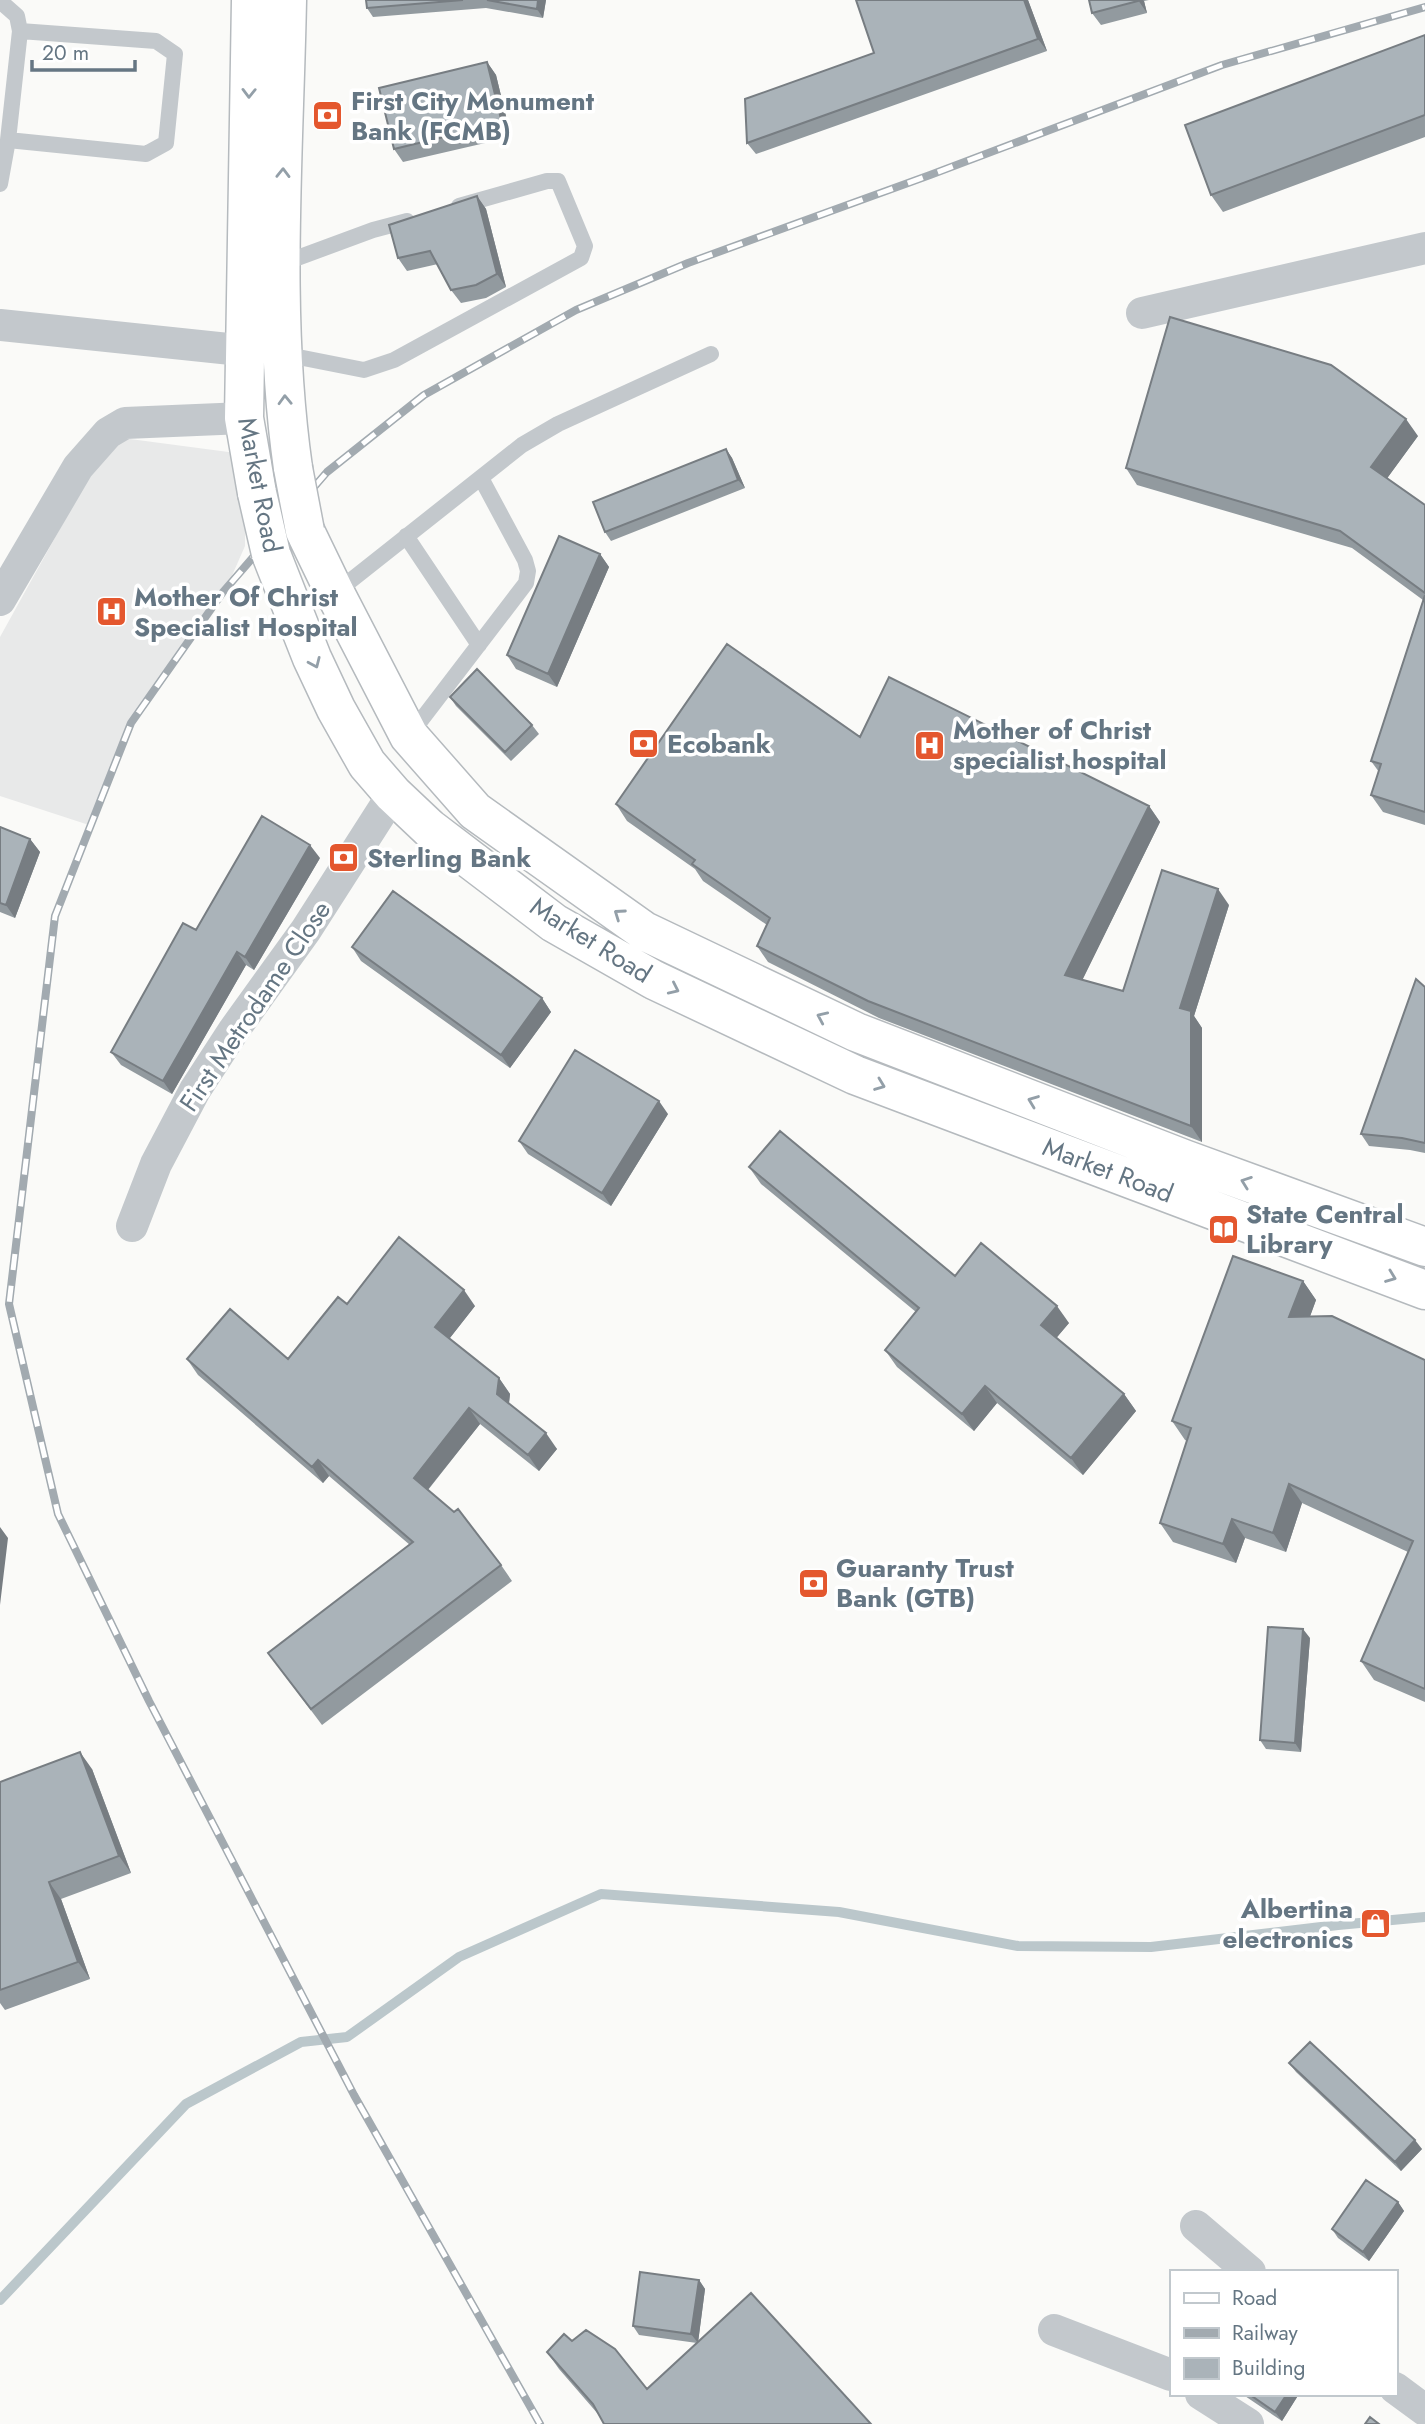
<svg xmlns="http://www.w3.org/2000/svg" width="1425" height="2424" font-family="Jost,sans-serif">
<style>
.built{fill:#e8e9e9}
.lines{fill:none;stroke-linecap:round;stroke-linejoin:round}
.stream{stroke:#bbc7cb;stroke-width:10}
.primary-casing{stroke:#b5babe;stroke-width:41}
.lane{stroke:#c3c8cc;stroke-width:16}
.street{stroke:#c3c8cc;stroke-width:32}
.primary{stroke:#fff;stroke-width:38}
.rail-casing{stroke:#a2aab0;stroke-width:8}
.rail{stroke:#fff;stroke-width:5;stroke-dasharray:16;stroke-linecap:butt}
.primary-bridge-casing{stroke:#b5babe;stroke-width:41;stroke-linecap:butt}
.primary-bridge{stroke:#fff;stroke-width:38}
.wall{fill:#929a9f}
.shaded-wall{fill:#777d82}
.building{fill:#aab3b9;stroke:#777d82;stroke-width:2}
.oneway{stroke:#939fa8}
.labels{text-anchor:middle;stroke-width:7;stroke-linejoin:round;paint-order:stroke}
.poi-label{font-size:26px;font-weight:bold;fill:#657683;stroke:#fff;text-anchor:start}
.street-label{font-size:26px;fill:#657683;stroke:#fff}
</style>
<rect width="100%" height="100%" fill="#fafaf8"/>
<path class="built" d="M115 437 236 453 245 494V546L227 587 141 706 92 826 0 796V637L103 451Z"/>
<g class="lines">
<path class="stream" d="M0 2300 186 2104 301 2042 347 2037 459 1957 601 1894 839 1912 1018 1946 1151 1947 1338 1925 1425 1917"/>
<defs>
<path id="primary" d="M251 0 244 418 257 493
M287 0C284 155 271 314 293 468
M305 531 335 593 409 736 475 811 644 931 856 1032 1184 1159 1425 1247
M271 554 312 658 336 709 367 764 393 794 429 828 554 923 654 980 855 1075 1425 1290"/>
</defs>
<use href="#primary" class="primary-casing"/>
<path class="lane" d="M0 1 17 16 20 31 8 140 0 184
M8 140 146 154 166 143 175 54 156 41 20 31
M281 264 373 230 407 221
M283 354 364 370 394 360 581 258 585 246 558 181H547L459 206
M406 536 479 645
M335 593 522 445 558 424 711 354
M409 736 526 583 528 571 525 560 481 478"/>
<path class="street" d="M1142 313 1425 248
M0 325 268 353
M0 600 78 467 108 433 125 423 244 418
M132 1226 156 1164 195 1090 234 1030 306 930 393 794
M1196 2226 1250 2272
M1054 2330 1171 2375
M1395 2388 1425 2410
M1201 2394 1248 2424"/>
<use href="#primary" class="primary"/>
<defs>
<path id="rail" d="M540 2424 354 2095 149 1701 58 1514 9 1304 55 916 131 723 223 592 327 472 424 395 576 310 688 263 930 175 1222 65 1425 7"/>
</defs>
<use href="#rail" class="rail-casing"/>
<use href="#rail" class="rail"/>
<defs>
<path id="primary-bridge" d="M293 468 305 531
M257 493 271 554"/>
</defs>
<use href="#primary-bridge" class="primary-bridge-casing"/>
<use href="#primary-bridge" class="primary-bridge"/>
</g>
<path class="wall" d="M366 0H546L543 18 486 8 373 17 367 8Z
M856 0H1028L1047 51 756 154 747 143 874 53Z
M1089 0H1149L1144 1 1147 13 1101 25 1092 13Z
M1425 35V137L1223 212 1211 195Z
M487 62 496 75 511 137 403 162 394 149Z
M477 196 486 209 506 287 486 298 461 303 451 290 438 264 407 271 398 258Z
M1418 436 1387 478 1425 505V825L1383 812 1371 795 1379 772 1371 761 1423 600 1352 548 1137 485 1126 468Z
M726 449 732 458 745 488 611 541 605 532Z
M600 554 609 567 557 687 516 669 507 655Z
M450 697 532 725 539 734 511 761 456 706Z
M860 737 1149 806 1160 822 1082 980 1123 991 1229 905 1194 1016 1202 1028V1142L879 1018 768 962 757 946 767 925 703 881 695 869 627 821 616 804Z
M0 827 30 839 40 852 15 918 0 912Z
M320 858 254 970 246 965 172 1094 121 1065 111 1052 196 930Z
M352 947 542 998 551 1012 510 1068 361 961Z
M1425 987V1153L1410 1150 1369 1146 1361 1134Z
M668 1114 611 1206 528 1154 519 1141Z
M749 1167 955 1276 1069 1323 1056 1338 1124 1394 1136 1411 1083 1475 997 1403 974 1431 897 1367 885 1350 916 1312 761 1184Z
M1303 1281 1316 1300 1310 1316 1425 1360V1702L1374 1680 1361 1661 1408 1552 1302 1503 1286 1552 1245 1538 1236 1563 1173 1542 1160 1523 1187 1441 1185 1440 1172 1421Z
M347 1304 475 1306 449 1339 499 1378 510 1394 509 1404 557 1449 539 1471 480 1424 428 1490 501 1565 512 1581 322 1725 268 1653 410 1545 329 1476 323 1483 198 1375 187 1359H288Z
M1310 1638 1301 1752 1266 1749 1260 1740Z
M92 1769 131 1873 61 1899 90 1979 5 2010 0 2003V1782Z
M1289 2063 1422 2149 1401 2171 1296 2072Z
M1398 2202 1404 2211 1369 2261 1338 2238 1332 2229Z
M699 2280 705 2289 698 2342 871 2424 598 2414 559 2369 547 2352 572 2341 647 2389 697 2343 639 2335 633 2326Z
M1242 2394H1299L1282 2421Z"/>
<path class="shaded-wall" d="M538 0H546L543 18 537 9Z
M1024 0H1028L1047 51 1038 39Z
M1138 0H1143L1144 1 1147 13Z
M487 62 496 75 511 137 502 123Z
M477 196 486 209 506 287 497 274Z
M1406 419 1418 436 1383 484 1371 467Z
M726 449 732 458 745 488 738 480Z
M600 554 609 567 557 687 548 674Z
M1149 806 1160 822 1077 991 1065 975Z
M30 839 40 852 15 918 6 905Z
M310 845 320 858 254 970 245 957Z
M1218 889 1229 905 1194 1016 1202 1028V1142L1191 1126 1180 1008Z
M237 952 246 965 172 1094 163 1081Z
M542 998 551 1012 510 1068 501 1055Z
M659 1101 668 1114 611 1206 602 1193Z
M1303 1281 1316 1300 1303 1336 1289 1317Z
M464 1290 475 1306 446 1343 435 1327Z
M1057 1306 1069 1323 1053 1342 1041 1325Z
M499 1378 510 1394 508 1410 497 1394Z
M985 1386 997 1403 974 1431 962 1414Z
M1124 1394 1136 1411 1083 1475 1071 1458Z
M469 1408 480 1424 425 1493 414 1478Z
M546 1433 557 1449 539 1471 528 1455Z
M318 1460 329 1476 323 1483 312 1467Z
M1289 1484 1302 1503 1286 1552 1273 1533Z
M1232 1519 1245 1538 1236 1563 1223 1544Z
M0 1527 8 1538 0 1605Z
M1303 1629 1310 1638 1301 1752 1295 1743Z
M80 1752 92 1769 131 1873 119 1856Z
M49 1882 61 1899 90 1979 78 1962Z
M1415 2140 1422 2149 1401 2171 1395 2162Z
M1398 2202 1404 2211 1369 2261 1363 2252Z
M699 2280 705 2289 698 2343 691 2334Z
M1287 2394H1299L1282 2421 1275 2412Z"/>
<path class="building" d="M366 0H463L367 8Z
M487 0H538L537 9Z
M856 0H1024L1038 39 747 143 745 99 874 53Z
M1089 0H1138V1L1092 13Z
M1425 35V115L1211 195 1185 125Z
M487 62 502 123 394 149 379 88Z
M477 196 497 274 476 285 451 290 430 251 398 258 389 225Z
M1170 317 1331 365 1406 419 1371 467 1425 505V593L1340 531 1126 468Z
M726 449 738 480 605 532 593 502Z
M559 536 600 554 548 674 507 655Z
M1425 595V812L1371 795 1381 764 1371 761Z
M727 644 860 737 889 677 1149 806 1065 975 1123 991 1162 870 1218 889 1180 1008 1191 1011V1126L868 1001 757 946 770 918 692 864 695 860 616 804Z
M477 669 532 725 505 752 450 697Z
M262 816 310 845 245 957 237 952 163 1081 111 1052 183 923 196 930Z
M0 827 30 839 6 905 0 903Z
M393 891 542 998 501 1055 352 947Z
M1416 979 1425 987V1143L1402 1138 1361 1134Z
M575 1050 659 1101 602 1193 519 1141Z
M780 1131 955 1276 981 1243 1057 1306 1041 1325 1124 1394 1071 1458 985 1386 962 1414 885 1350 919 1308 749 1167Z
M399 1237 464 1290 435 1327 499 1378 497 1394 546 1433 528 1455 469 1408 414 1478 454 1512 458 1509 501 1565 311 1709 268 1653 413 1542 318 1460 312 1467 187 1359 230 1309 288 1359 338 1297 347 1304Z
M1233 1256 1303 1281 1289 1317 1332 1316 1425 1360V1689L1361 1661 1413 1541 1289 1484 1273 1533 1232 1519 1223 1544 1160 1523 1191 1428 1172 1421Z
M1268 1627 1303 1629 1295 1743 1260 1740Z
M80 1752 119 1856 49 1882 78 1962 0 1990V1782Z
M1310 2042 1415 2140 1395 2162 1289 2063Z
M1366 2180 1398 2202 1363 2252 1332 2229Z
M640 2272 699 2280 691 2334 633 2326Z
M751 2293 871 2424H604L593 2404 547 2352 564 2334 572 2341 586 2330 615 2349 647 2389Z
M1249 2394H1287L1275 2412Z
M1370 2417 1379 2424H1365Z"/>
<defs><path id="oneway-chevron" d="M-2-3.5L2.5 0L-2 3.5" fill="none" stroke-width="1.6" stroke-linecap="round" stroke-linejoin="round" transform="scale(1.75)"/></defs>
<g class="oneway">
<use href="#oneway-chevron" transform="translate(249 93) rotate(91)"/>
<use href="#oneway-chevron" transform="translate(283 173) rotate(-89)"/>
<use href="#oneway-chevron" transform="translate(285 400) rotate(-92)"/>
<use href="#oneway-chevron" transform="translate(315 663) rotate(66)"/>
<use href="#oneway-chevron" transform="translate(619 914) rotate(-145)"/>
<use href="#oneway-chevron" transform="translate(674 989) rotate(25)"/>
<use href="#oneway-chevron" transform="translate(822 1017) rotate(-156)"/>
<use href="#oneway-chevron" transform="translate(880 1085) rotate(21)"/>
<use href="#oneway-chevron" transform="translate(1033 1101) rotate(-159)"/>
<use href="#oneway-chevron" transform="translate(1246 1182) rotate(-160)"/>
<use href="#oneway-chevron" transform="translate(1391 1277) rotate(21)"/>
</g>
<defs>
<symbol id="bank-square" viewBox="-11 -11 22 22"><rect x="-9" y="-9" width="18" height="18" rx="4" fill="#e4572e" stroke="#fff"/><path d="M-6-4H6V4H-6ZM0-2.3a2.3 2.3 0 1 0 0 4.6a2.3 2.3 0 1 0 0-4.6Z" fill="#fff"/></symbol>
<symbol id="hospital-square" viewBox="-11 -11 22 22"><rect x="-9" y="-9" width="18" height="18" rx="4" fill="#e4572e" stroke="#fff"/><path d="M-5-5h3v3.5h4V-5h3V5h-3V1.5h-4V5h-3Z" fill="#fff"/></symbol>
<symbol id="library-square" viewBox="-11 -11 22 22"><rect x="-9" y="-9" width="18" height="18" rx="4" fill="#e4572e" stroke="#fff"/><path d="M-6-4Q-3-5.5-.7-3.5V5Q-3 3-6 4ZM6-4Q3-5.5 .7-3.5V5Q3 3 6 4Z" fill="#fff"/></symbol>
<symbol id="shop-square" viewBox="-11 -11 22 22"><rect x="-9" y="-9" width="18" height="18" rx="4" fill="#e4572e" stroke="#fff"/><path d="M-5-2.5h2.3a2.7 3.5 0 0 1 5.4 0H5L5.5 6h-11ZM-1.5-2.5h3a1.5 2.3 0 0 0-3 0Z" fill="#fff"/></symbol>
</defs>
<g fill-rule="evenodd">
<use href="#bank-square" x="310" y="98" width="35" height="35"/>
<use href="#hospital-square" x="94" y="594" width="35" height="35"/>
<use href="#bank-square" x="626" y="726" width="35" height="35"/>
<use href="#hospital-square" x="912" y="728" width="35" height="35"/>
<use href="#bank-square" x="326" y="840" width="35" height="35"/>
<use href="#library-square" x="1206" y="1212" width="35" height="35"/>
<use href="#bank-square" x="796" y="1566" width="35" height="35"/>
<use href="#shop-square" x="1358" y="1906" width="35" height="35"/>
</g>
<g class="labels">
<g class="poi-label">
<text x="351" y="110">First City Monument<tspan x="351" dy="30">Bank (FCMB)</tspan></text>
<text x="134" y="606">Mother Of Christ<tspan x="134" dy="30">Specialist Hospital</tspan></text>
<text x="953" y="739">Mother of Christ<tspan x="953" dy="30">specialist hospital</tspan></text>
<text x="667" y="753">Ecobank</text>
<text x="367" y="867">Sterling Bank</text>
<text x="1246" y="1223">State Central<tspan x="1246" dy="30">Library</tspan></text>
<text x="836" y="1577">Guaranty Trust<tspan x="836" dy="30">Bank (GTB)</tspan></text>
<text x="1353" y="1918" text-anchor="end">Albertina<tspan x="1353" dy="30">electronics</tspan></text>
</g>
<g class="street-label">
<text transform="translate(260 485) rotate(79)" y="9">Market Road</text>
<text transform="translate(591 940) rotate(32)" y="9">Market Road</text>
<text transform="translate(255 1006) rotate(-56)" y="9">First Metrodame Close</text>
<text transform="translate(1108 1170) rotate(21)" y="9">Market Road</text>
</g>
</g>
<rect x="1170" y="2270" width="228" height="126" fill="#ffffff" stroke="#c1c8cd" stroke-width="2"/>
<rect x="1184" y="2293" width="35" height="10" fill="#ffffff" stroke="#c1c8cd" stroke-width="2"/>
<text x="1232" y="2305" font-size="21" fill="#657683">Road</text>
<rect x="1184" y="2328" width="35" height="10" fill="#a2aab0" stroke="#c1c8cd" stroke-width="2"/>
<text x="1232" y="2340" font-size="21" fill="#657683">Railway</text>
<rect x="1184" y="2358" width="35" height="21" fill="#aab3b9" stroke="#c1c8cd" stroke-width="2"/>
<text x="1232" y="2375" font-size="21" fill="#657683">Building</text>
<path d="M32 60v10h103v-10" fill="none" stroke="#657683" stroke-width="3.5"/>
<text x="42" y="60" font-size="21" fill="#657683" stroke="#ffffff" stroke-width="5" paint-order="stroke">20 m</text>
</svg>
